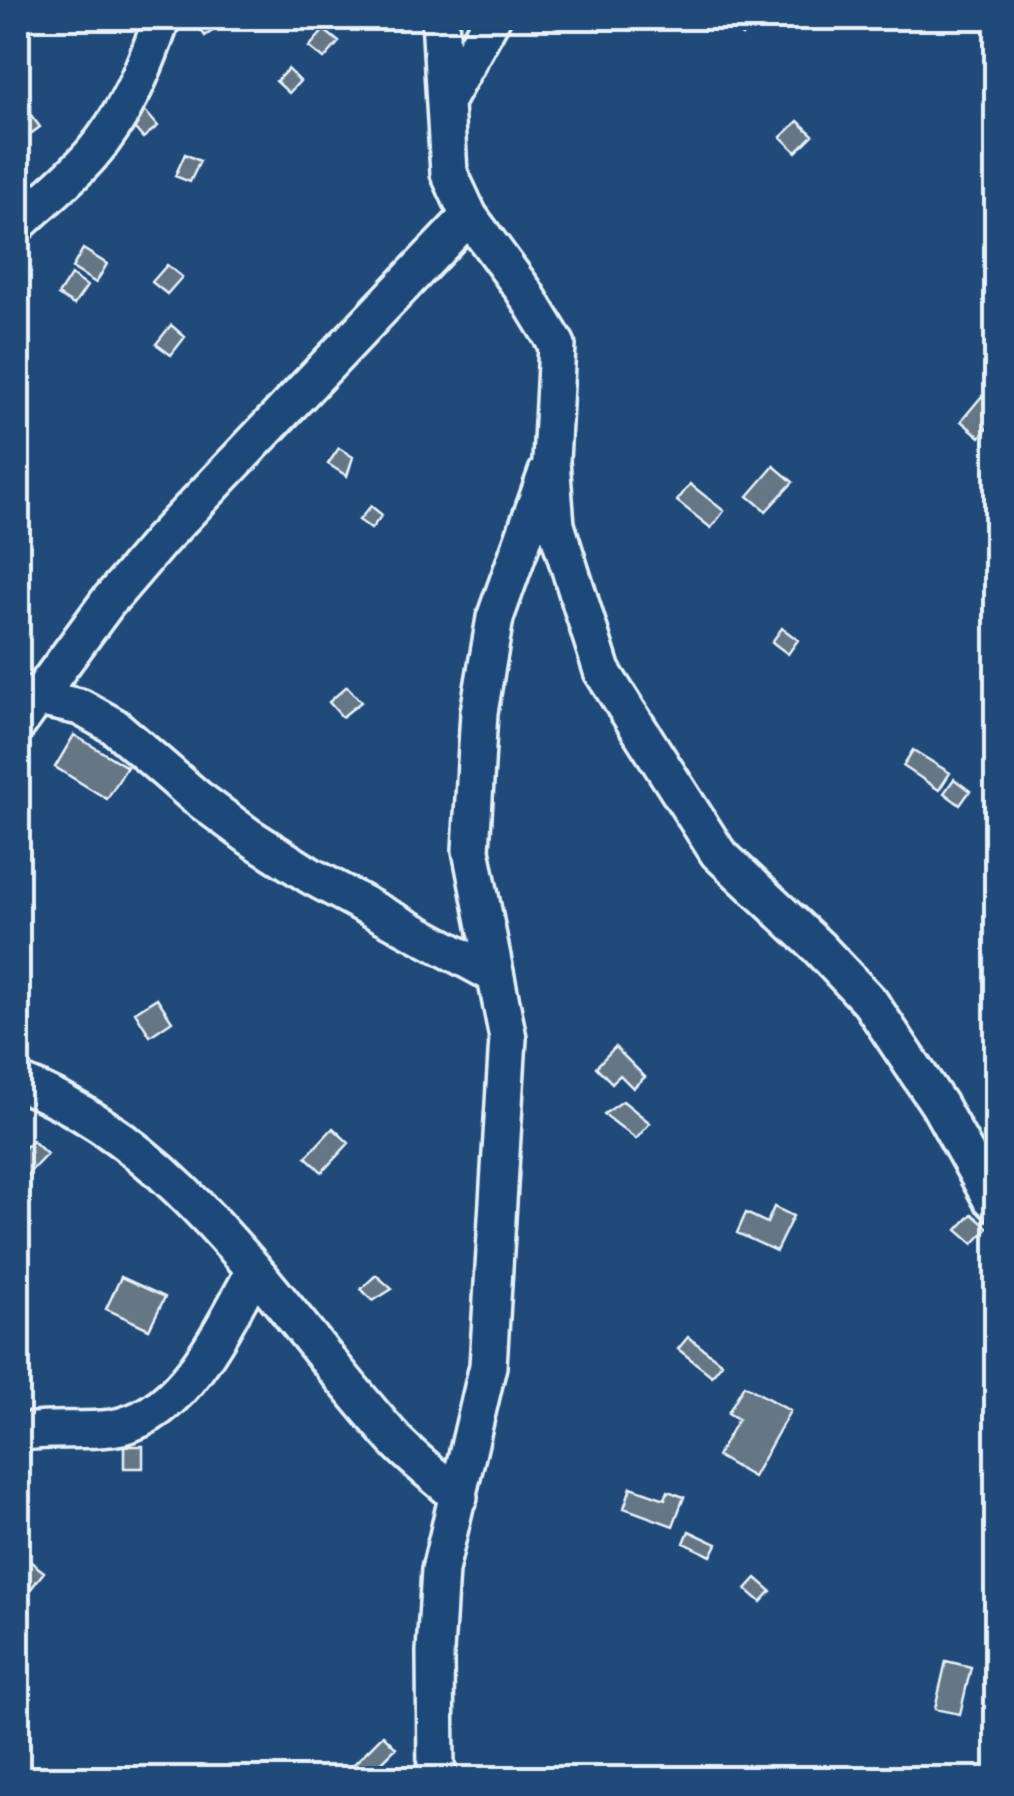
<svg xmlns="http://www.w3.org/2000/svg" width="1014" height="1796" font-family="'Patrick Hand',sans-serif">
<style>
.building{fill:#657685;stroke:#e8f1f8;stroke-width:2.5}
.lines{fill:none;stroke-linecap:round;stroke-linejoin:round}
.street-casing{stroke:#e8f1f8;stroke-width:42}
.street{stroke:#1f4a7a;stroke-width:35}
</style>
<rect width="100%" height="100%" fill="#1f4a7a"/>
<filter id="ink" filterUnits="userSpaceOnUse"><feTurbulence type="fractalNoise" baseFrequency=".01" numOctaves="2"/><feDisplacementMap in="SourceGraphic" scale="20" xChannelSelector="R" yChannelSelector="G"/><feConvolveMatrix kernelMatrix="1 2 1 2 8 2 1 2 1" color-interpolation-filters="sRGB"/></filter>
<g filter="url(#ink)">
<path class="building" d="M193 18H228L229 20 205 36Z
M718 18H757L742 36Z
M324 30 339 42 324 59 309 47Z
M288 69 300 81 289 93 276 81Z
M18 98 40 127 18 143Z
M145 111 158 126 143 138 130 123Z
M798 121 813 135 796 152 781 137Z
M185 154 200 161 190 182 175 176Z
M83 249 107 264 96 283 72 268Z
M167 265 182 277 167 294 152 282Z
M71 275 87 286 74 305 58 295Z
M171 325 185 337 171 355 156 344Z
M982 396 996 407V418L980 437 961 421Z
M339 448 353 457 347 476 328 464Z
M774 466 793 482 766 511 748 496Z
M690 484 724 511 711 528 677 501Z
M371 506 382 515 371 529 359 520Z
M782 628 798 640 788 654 772 642Z
M347 686 361 702 342 717 329 702Z
M74 735 127 767 107 799 55 767Z
M913 750 950 773 939 790 903 766Z
M954 779 970 791 960 805 944 793Z
M157 998 172 1021 150 1036 135 1012Z
M615 1047 645 1077 633 1088 620 1075 612 1083 596 1067Z
M623 1101 650 1123 636 1139 604 1114Z
M333 1128 349 1143 322 1172 306 1157Z
M32 1140 47 1154 26 1176 18 1167V1156Z
M774 1207 793 1216 776 1251 737 1233 746 1213 767 1223Z
M972 1214 988 1228 973 1244 957 1230Z
M376 1275 392 1289 373 1301 361 1289Z
M121 1277 165 1297 149 1329 106 1309Z
M688 1337 722 1363 712 1376 678 1349Z
M744 1385 790 1411 753 1477 717 1456 738 1419 728 1413Z
M124 1446H143V1468H124Z
M631 1487 665 1499 668 1491 684 1497 673 1526 624 1508Z
M689 1531 717 1544 711 1556 684 1543Z
M18 1552 44 1572 19 1604 18 1603Z
M756 1578 771 1591 761 1602 746 1589Z
M946 1661 971 1667 960 1714 935 1709Z
M383 1735 396 1748 366 1778 353 1765Z"/>
<g class="lines">
<defs>
<path id="street" d="M440 18 449 173 469 216 524 291 557 345 551 461 556 525 602 671 718 853 818 947 870 1002 939 1105 990 1197 996 1203
M447 99 492 18
M18 224C42 201 69 180 91 155 126 115 145 67 162 18
M19 694 80 707 114 726 196 797 250 837 311 876 495 975
M18 724 107 603 161 540 469 216
M18 1082C184 1145 282 1315 396 1441 415 1461 439 1479 459 1497
M18 1433C48 1427 80 1432 111 1428 183 1419 222 1327 254 1272
M436 1778 435 1652 440 1570 488 1366 508 1038 471 850 479 712 495 618 547 472"/>
</defs>
<use href="#street" class="street-casing"/>
<use href="#street" class="street"/>
</g>
</g>
<rect width="1014" height="1796" fill="none" stroke="#1f4a7a" stroke-width="60"/>
<rect x="30" y="30" width="954" height="1736" fill="none" stroke="#e8f1f8" stroke-width="4" filter="url(#ink)"/>
</svg>
